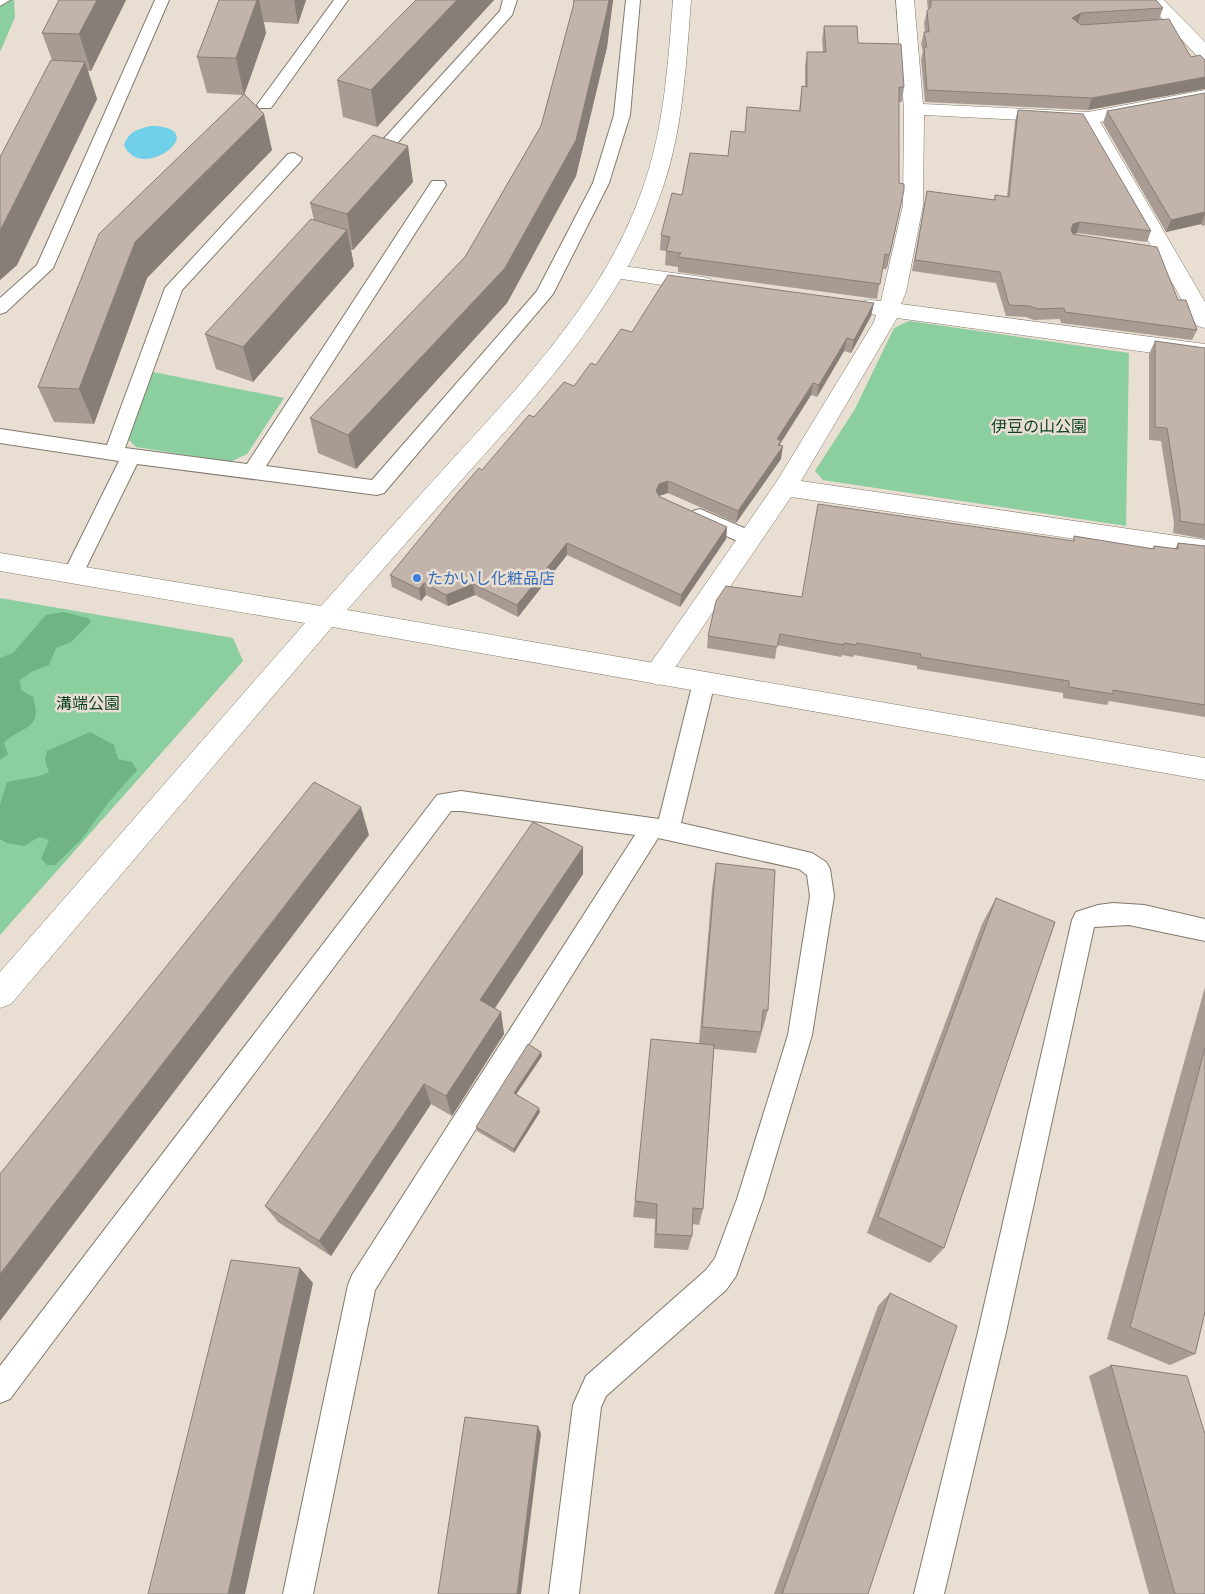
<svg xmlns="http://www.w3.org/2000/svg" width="1205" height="1594" font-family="'Nunito Sans','Noto Sans JP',sans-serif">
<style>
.green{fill:#8bce9f}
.forest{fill:#70b385}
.water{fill:#70cfe9}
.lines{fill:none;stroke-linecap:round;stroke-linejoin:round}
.service-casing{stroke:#82796d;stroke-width:2}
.minor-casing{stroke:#82796d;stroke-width:1}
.tertiary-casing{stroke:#82796d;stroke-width:1}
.service{fill:#fff;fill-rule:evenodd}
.minor{fill:#fff;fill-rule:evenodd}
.tertiary{fill:#fff;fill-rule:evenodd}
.wall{fill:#a79b93}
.shaded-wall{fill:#887e78}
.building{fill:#c2b4ab;stroke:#887e78}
.shop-dot{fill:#3f7fe0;stroke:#e8ded1;stroke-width:2}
.labels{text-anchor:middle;stroke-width:5;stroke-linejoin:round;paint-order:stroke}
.park-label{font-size:16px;fill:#104425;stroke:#e8ded1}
.shop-label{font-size:16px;fill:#366cbe;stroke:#e8ded1;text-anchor:start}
</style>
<rect width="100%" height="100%" fill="#e8ded1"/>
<path class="green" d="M7 0H14L15 17 0 52V5Z
M909 321 1129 353 1126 526 823 480 815 471 855 409 894 328Z
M153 372 284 398 247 454 230 462 136 447 128 439Z
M0 598 233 638 243 661 0 935Z"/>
<path class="forest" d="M63 612 88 618 91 622 71 642 56 648 49 665 31 672 20 680 21 690 33 697C44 732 20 725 4 743L8 754 0 760V658L13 653 46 615Z
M90 732 114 745 118 759 132 762 137 770 108 803 81 840 55 865H47L41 859 49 840 39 837 24 846 7 843 0 839V804L7 782C21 778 36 779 49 772L45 760 47 751Z"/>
<path class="water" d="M150 126C216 126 141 185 124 145 128 132 138 129 150 126Z"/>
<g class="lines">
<defs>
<path id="service" d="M0 0H10L0 6Z
M155 0H169L53 268 6 312 0 314V298L37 265Z
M334 0H348L271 108H259L257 105Z
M503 0H517L512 15 391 150H379L377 147 379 144 500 11Z
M626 0H640L630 115 609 183 553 294 384 493 377 495 137 464 80 580 73 582 66 580 63 574 119 461 0 443V429L107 445 165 288 288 154 294 153 302 158 300 162 182 290 125 448 247 464 432 181H444L446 185 266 466 372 480 537 291 593 183 614 115Z
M700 509 758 534 761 539 758 544 751 547 744 544 693 521 690 516 693 511Z
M704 673 712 676 715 682 681 823 812 853 826 862 830 869 834 896 812 1035 763 1199 736 1276 726 1290 606 1396 601 1407 579 1594H549L573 1405 586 1376 706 1270 715 1258 737 1199 788 1035 810 896 807 875 799 869 658 838 375 1290 313 1594H283L348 1285 352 1275 635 835 461 811H451L10 1399 0 1403V1366L437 795 461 791 659 819 693 682 696 676Z
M1113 903 1144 905 1205 919V941L1129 925 1094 927 1006 1332 944 1594H914L978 1332 1072 920 1076 912 1098 905Z"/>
<path id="minor" d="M896 0H914L923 104 1088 112 1205 90V102L1100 122 1205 302V328L1197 326 1194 321 1081 123 924 115 923 205 906 292 901 304 1205 344V360L897 318 801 481 1205 540V558L791 497 666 681 657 685 648 681 644 674 648 667 777 481 874 322 876 315 861 312 858 307 861 302 869 300 881 301 903 205 904 109Z
M1145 0H1164L1205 42V59L1198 57Z
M615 265 703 277 711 279 714 284 711 289 703 291 608 277 604 272 608 267Z"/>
<path id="tertiary" d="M673 0H691C686 65 683 132 661 193 623 302 543 389 467 474 427 519 387 565 347 610L1205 758V780L332 627 11 1004 0 1008V972L305 623 0 571V553L321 606C364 558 406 510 450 462 524 381 603 299 641 193 664 132 668 65 673 0Z"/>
</defs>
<use href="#service" class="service-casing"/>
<use href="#minor" class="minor-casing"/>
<use href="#tertiary" class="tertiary-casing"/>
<use href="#service" class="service"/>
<use href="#minor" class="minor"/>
<use href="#tertiary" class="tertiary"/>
</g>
<path class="wall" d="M59 0H126L91 71H88L97 99 17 265 0 280V157L52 60 42 33Z
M219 0H306L298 24 264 22 266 33 244 95 272 150 147 278 94 424 54 422 38 387 243 95 207 93 197 57Z
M416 0H494L377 127 343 117 337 80Z
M574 0H613L607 47 576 176 507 303 356 469 318 453 310 418 465 257 541 126 573 7Z
M927 0H1156L1163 8 1159 20 1088 110 925 102 921 59 923 51 921 44 924 32H925L924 23 927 11 928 10Z
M824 26 858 43 904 87 902 102H899V183L904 184 887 267 886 269H882L877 299 678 272V267L665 265 666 251 660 250 661 235 682 195 728 156 745 132 799 111 802 86 805 87V66L807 52H823L822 40Z
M1205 93V225L1202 226 1201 224 1166 232 1103 123 1107 111Z
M1018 110 1151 231 1147 242 1077 233 1074 234 1178 300 1197 330 1192 340 1061 323 1060 319 1034 320 1026 317 1006 316 996 283 912 271 927 191 994 200 995 195 1007 197 1015 121Z
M413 182 353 250H351L354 266 253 382 216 369 205 334 314 220 310 203Z
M874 303 871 316 851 353 844 351 817 397 811 395 780 444 781 459 736 523 668 493 659 496 727 527 726 539 680 607 567 555 518 617 475 595 448 606 426 595 421 601 392 587 390 575 482 470 534 417 574 386 596 365 632 332Z
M1155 341 1205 348V539L1173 533 1174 523 1161 441 1149 440V354Z
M1074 536 1152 549 1154 546 1175 549 1178 543 1205 546V717L1109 701 1107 705 1063 698V693L917 669V666L854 655 853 657 842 655 841 657 777 645 775 659 707 648 708 636 802 597 1073 541Z
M583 847V874L495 1008 501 1012 504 1034 452 1116 431 1104 331 1256 278 1222 265 1206Z
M716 863 768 1010 756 1053 714 1049 703 1209 699 1225 692 1224V1236L688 1250 654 1248 655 1219 633 1217 635 1201 699 1044 712 889Z
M996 898 944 1248 930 1263 867 1233 982 924Z
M1205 987V1312L1195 1354 1170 1365 1107 1339Z
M542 1056 516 1095 540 1112 514 1153 477 1131 476 1127Z
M890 1293 868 1594H774L878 1306Z
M1111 1365 1205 1594H1149L1089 1376Z"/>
<path class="shaded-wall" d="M97 0H126L91 71 79 34Z
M257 0H259L266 33 244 95 236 58Z
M294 0H306L298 24Z
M457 0H494L377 127 371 90Z
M609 0H613L607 47 576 176 507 303 356 469 348 435 505 268Z
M1081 13 1077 25 1072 18Z
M85 62 97 99 17 265 0 280V230Z
M1205 77V89L1088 110 1092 98Z
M264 114 272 150 147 278 94 424 79 389 135 242Z
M408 146 413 182 353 250 347 214Z
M901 205 887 267 886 269 889 255Z
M1205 212V214L1201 224 1166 232 1171 220Z
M1080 222 1077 233 1069 235 1073 224Z
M347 230 354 266 253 382 243 347Z
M874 303 871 316 851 353 854 340Z
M847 338 844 351 817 397 819 385Z
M813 383 811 395 780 444 779 452 783 446 781 459 736 523 738 511 777 439Z
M668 481V493L658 496 656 491 659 484Z
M727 527 726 539 680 607 681 595Z
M567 543V555L518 617 517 605Z
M424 583 426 595 421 601 419 589Z
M473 584 475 595 448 606 446 595Z
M361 807 369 835 0 1321V1274Z
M583 847V874L485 1023 480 1000Z
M501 1012 504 1034 452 1116 446 1096Z
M541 1052 542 1056 514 1097V1093Z
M424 1084 431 1104 331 1256 319 1241Z
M539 1108 540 1112 514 1153V1149Z
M300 1268 313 1283 245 1594H228Z
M538 1426 541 1434 521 1594H517Z"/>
<path class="building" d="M59 0H97L79 34 42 33Z
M219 0H257L236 58 197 57Z
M416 0H457L371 90 337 80Z
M574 0H609L607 11 576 140 505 268 348 435 310 418 465 257 541 126 573 7Z
M931 0H1156L1163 8 1081 13 1072 18 1081 25 1169 19 1191 57 1200 55 1205 60V77L1092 98 927 90 924 47H927L924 32H929L927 11 931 6Z
M824 26H857L858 43 901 44 904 87H899V183L904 184V190L890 253 889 255 885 254 880 284 678 257 681 253 666 251 670 237 661 235 672 193 682 195 690 153 728 156 731 131 745 132 747 107 800 111 802 86 807 87V52H826Z
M51 60 85 62 1 229 0 230V157Z
M1205 93V212L1171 220 1107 111Z
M244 94 264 114 135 242 79 389 38 387 99 234Z
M1018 110 1083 114 1151 231 1080 222 1073 224 1071 230 1073 234 1157 247 1178 300H1186L1197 330 1065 312 1064 308 1038 309 1030 306 1009 305 1000 272 915 260 927 191 995 200V195L1009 197Z
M373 135 408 146 347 214 310 203Z
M311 219 347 230 243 347 205 334Z
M668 275 874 303 854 340 847 338 819 385 813 383 777 439 781 441 778 445 783 446 738 511 668 481 659 484 656 491 660 497 727 527 681 595 567 543 517 605 473 584 446 595 424 583 419 589 390 575 454 497 479 468 482 470 529 415 534 417 564 382 574 386 591 363 596 365 621 329 632 332Z
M1155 341 1205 348V525L1180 521V511L1167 428 1155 427Z
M818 504 1074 541V536L1154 549V546L1178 549V543L1205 546V705L1113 690V694L1069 687V681L920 657 921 654 857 643 856 645 844 643V645L780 634 777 647 708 636 716 601 726 586 802 597Z
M314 782 361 807 0 1274V1174Z
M533 822 583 847 480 1000 501 1012 446 1096 424 1084 319 1241 265 1206Z
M716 863 775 870 768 1010H763L761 1032 702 1027Z
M996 898 1055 922 944 1248 878 1217Z
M651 1039 714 1045 703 1209 693 1208 692 1236 656 1234 657 1204 635 1201Z
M528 1044 541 1052 514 1093 539 1108 514 1149 476 1127Z
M1205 1048V1312L1195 1354 1130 1327Z
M231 1260 300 1268 228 1594H148Z
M890 1293 957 1326 868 1594H782Z
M1111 1365 1187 1376 1205 1434V1594H1175Z
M465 1417 538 1426 517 1594H438Z"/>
<circle class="shop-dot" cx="417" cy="578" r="5"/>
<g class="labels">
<g class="park-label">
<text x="1039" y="432">伊豆の山公園</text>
<text x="88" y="709">溝端公園</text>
</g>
<g class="shop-label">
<text x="427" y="584">たかいし化粧品店</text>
</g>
</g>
</svg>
